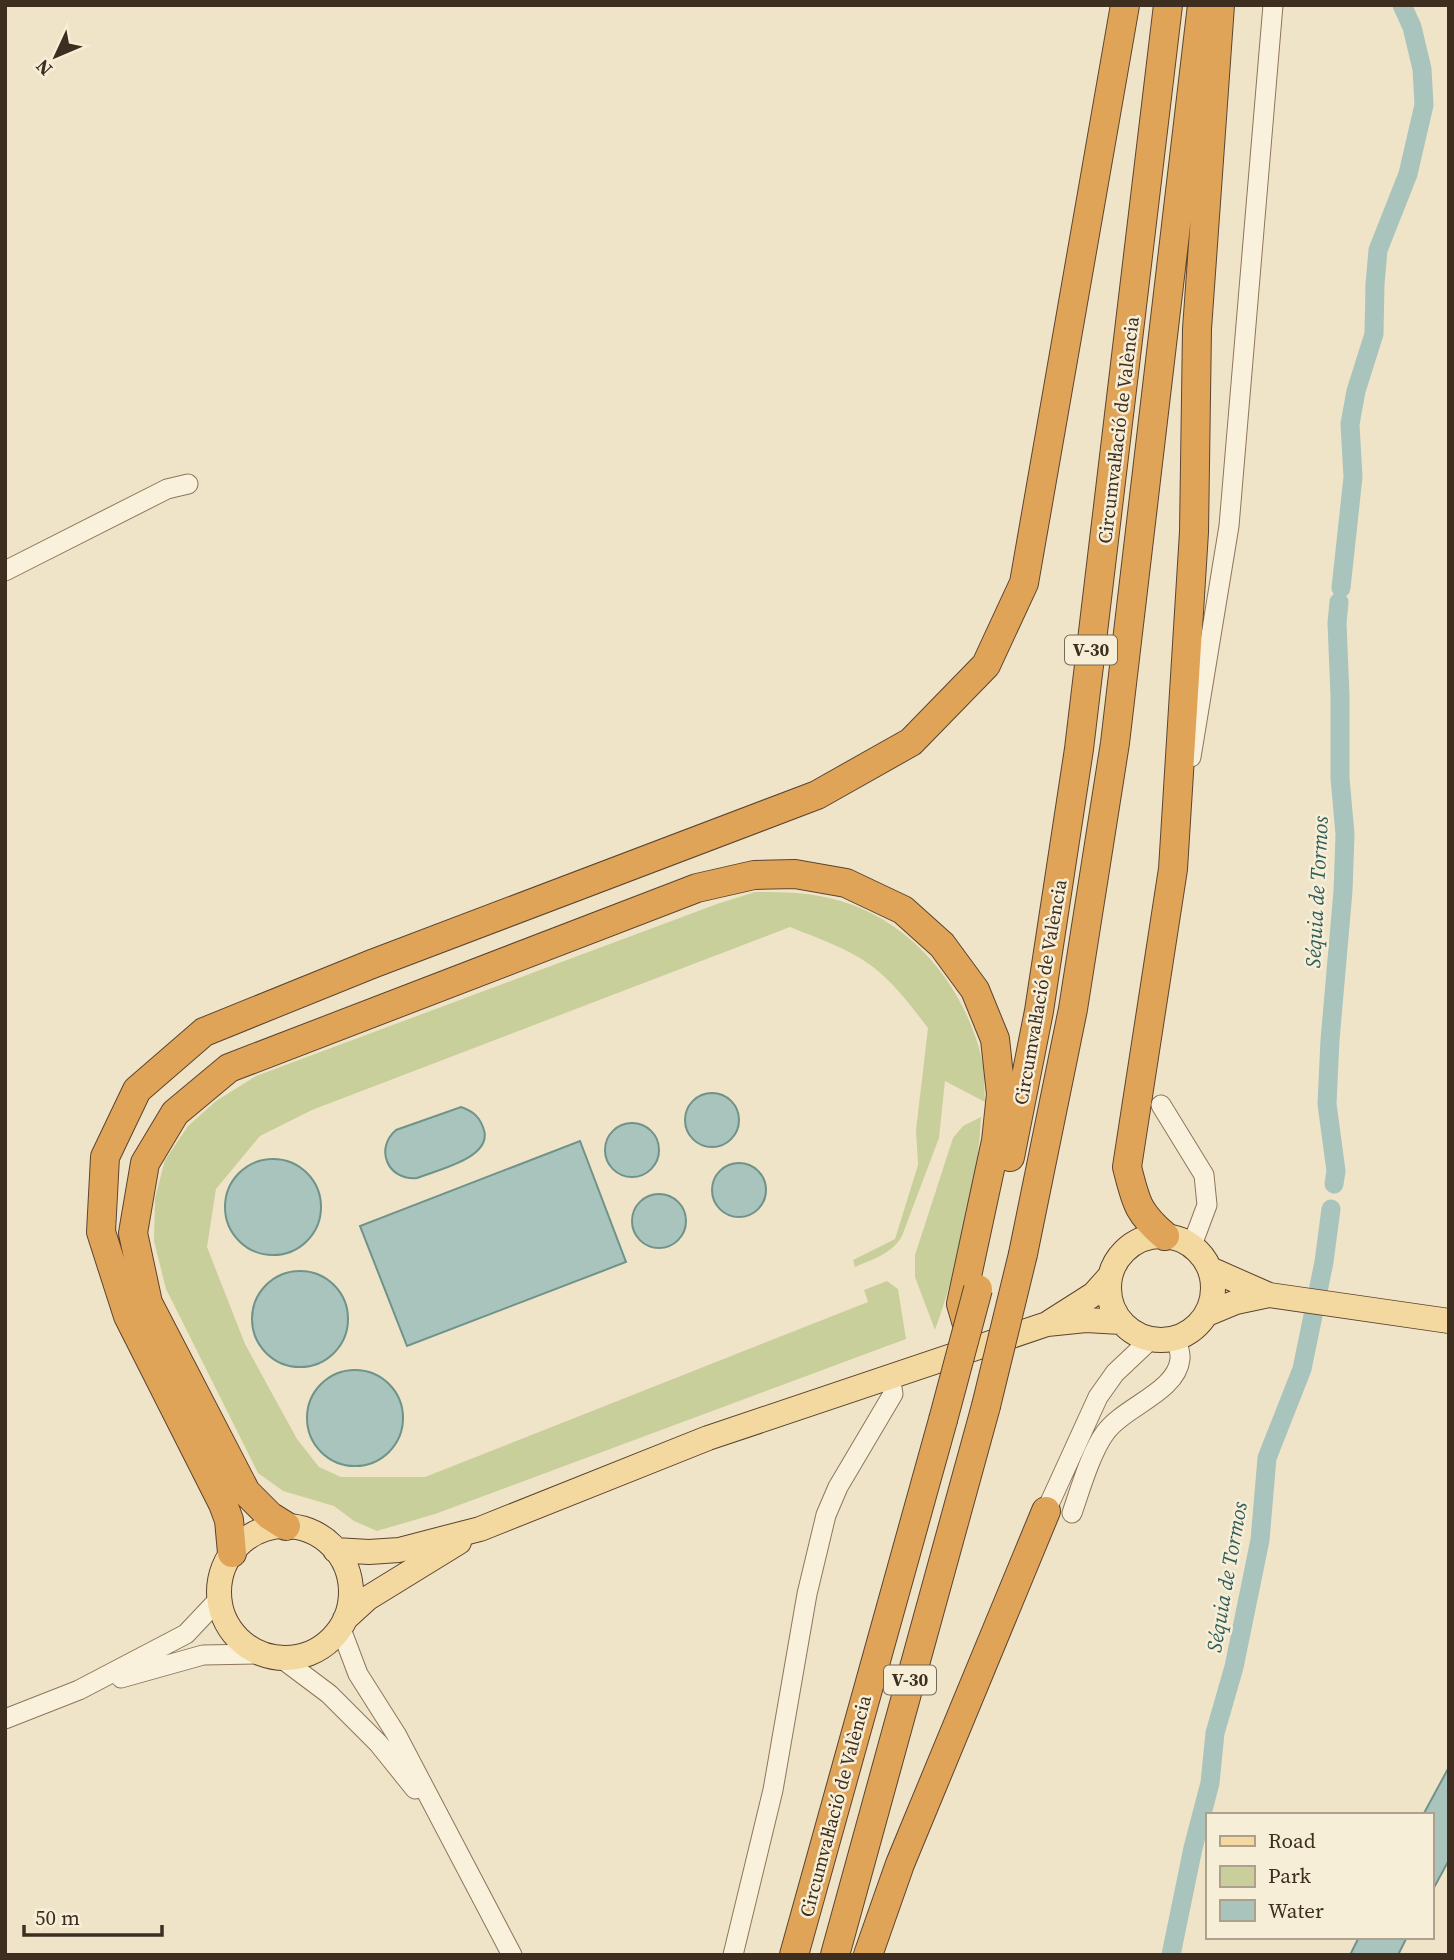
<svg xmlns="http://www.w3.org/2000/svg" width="1454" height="1960" font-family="'Source Serif 4',serif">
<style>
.green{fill:#c9cf9b}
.water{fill:#a9c4bc;stroke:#6f938a;stroke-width:2}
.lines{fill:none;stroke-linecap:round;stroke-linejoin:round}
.canal{stroke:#a9c4bc;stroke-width:19}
.minor-casing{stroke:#8d765c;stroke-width:21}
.major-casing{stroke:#5b4430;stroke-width:26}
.highway-casing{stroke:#5b4430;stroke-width:30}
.minor{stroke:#faf1dc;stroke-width:19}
.major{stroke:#f3d9a0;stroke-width:24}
.highway{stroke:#e0a458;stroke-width:28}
.highway-bridge-casing{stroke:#5b4430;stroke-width:30;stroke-linecap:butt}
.highway-bridge{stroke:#e0a458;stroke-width:28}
.labels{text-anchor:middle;stroke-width:5;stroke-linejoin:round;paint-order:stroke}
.shield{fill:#f7eed8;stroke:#756857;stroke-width:2}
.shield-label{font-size:18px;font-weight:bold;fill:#3d2e20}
.street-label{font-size:19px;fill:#3d2e20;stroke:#f7eed8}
.water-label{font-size:21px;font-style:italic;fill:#2f5d5a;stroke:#f7eed8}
</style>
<rect width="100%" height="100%" fill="#f0e4c8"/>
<path class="green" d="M755 892C780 892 805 892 829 898 907 915 965 984 982 1060 985 1073 984 1089 985 1102L945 1081 939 1138 902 1236C892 1254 873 1259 855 1267L853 1260 895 1239 918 1165 916 1130 928 1028C911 1006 895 984 873 967 850 949 817 938 790 927L312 1110 260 1136 216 1189 207 1247 245 1344 297 1439 319 1467 341 1477H425L868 1302 864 1290 887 1281 898 1289 906 1339 435 1514 377 1531 354 1521 334 1506 283 1491 258 1473 166 1289 154 1241 155 1198 165 1160 188 1126 216 1101 256 1076 717 904Z
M981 1117C978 1186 958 1265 935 1330L915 1277V1255L953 1138 963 1126Z"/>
<path class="water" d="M685 1120a27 27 0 1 1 54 0a27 27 0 1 1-54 0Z
M461 1107C473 1111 480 1117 484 1130 492 1158 437 1170 417 1178 388 1181 374 1149 396 1130Z
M605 1150a27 27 0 1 1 54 0a27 27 0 1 1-54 0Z
M580 1141 626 1262 407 1346 360 1226Z
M225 1207a48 48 0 1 1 96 0a48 48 0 1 1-96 0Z
M712 1190a27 27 0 1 1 54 0a27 27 0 1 1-54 0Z
M632 1221a27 27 0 1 1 54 0a27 27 0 1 1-54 0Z
M252 1319a48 48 0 1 1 96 0a48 48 0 1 1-96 0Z
M307 1418a48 48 0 1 1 96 0a48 48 0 1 1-96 0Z
M1449 1767V1860L1431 1893V1815H1423Z
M1359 1937H1407L1398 1955H1350Z"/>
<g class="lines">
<path class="canal" d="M1341 588 1353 477 1350 424 1356 391 1374 334 1375 284 1378 250 1408 174 1424 105 1422 69 1412 27 1402 5
M1334 1184 1336 1171 1327 1104 1330 1040 1343 891 1345 834 1340 778V696L1337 623 1339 602
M1171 1955 1193 1848 1210 1783 1215 1733 1234 1667 1260 1540 1267 1458 1302 1369 1324 1262 1331 1209"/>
<defs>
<path id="minor" d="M5 571 167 489 188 484
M1191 757 1229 526 1273 5
M1161 1105 1204 1175 1207 1205 1192 1245
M1046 1511 1098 1397 1115 1373 1151 1339
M1072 1513C1080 1490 1091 1452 1105 1433 1123 1407 1177 1392 1180 1359 1181 1353 1177 1344 1176 1338
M341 1629 358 1674 396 1734 512 1955
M281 1658 329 1694 378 1743 415 1789
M121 1678 203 1655 261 1654
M5 1719 79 1690 186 1634 219 1599
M733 1955 773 1790 807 1594 826 1515 838 1487 893 1394 890 1376"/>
<path id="major" d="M1109 1288a52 52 0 1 1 104 0a52 52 0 1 1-104 0Z
M1210 1269 1269 1295 1449 1321
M1207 1314 1236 1302 1269 1295
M1050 1322 1094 1294 1110 1276
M219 1592a66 66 0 1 1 132 0a66 66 0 1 1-132 0Z
M335 1550 369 1552 399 1550 480 1529 708 1438 1047 1324 1086 1320 1121 1322
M345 1619 368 1598 459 1542"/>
<path id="highway" d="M1010 1157 1039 1011 1079 749 1168 5
M1165 1236C1137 1212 1136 1202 1127 1167L1173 869 1194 532 1197 329 1220 5
M1023 1254 1073 1009 1115 743 1202 5
M286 1526 270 1516 246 1492 148 1303 133 1233 145 1163 175 1113 229 1068 697 888 754 875 795 874 846 883 903 910 942 945 975 990 995 1039 1001 1094 996 1141 961 1304 966 1321
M232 1553 229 1520 223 1504 128 1316 101 1232 105 1157 137 1090 204 1032 372 964 817 795 911 742 986 665 1024 583 1125 5
M794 1955 943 1420
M835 1955 986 1406
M868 1955 900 1864 1046 1511"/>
</defs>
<use href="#minor" class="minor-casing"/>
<use href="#major" class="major-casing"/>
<use href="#highway" class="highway-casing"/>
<use href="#minor" class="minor"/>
<use href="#major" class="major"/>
<use href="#highway" class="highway"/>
<defs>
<path id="highway-bridge" d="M986 1406 1023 1254
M943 1420 978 1289"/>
</defs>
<use href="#highway-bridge" class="highway-bridge-casing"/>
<use href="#highway-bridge" class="highway-bridge"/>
</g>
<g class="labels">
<g class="shield">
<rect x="1065" y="635.5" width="52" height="29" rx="5"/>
<rect x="884" y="1665.5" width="52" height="29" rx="5"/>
</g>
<g class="shield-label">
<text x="1091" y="656">V-30</text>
<text x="910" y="1686">V-30</text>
</g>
<g class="street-label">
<text transform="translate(1118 430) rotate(-83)" y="7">Circumval·lació de València</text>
<text transform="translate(1040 992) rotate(-80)" y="7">Circumval·lació de València</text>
<text transform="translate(835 1806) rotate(-75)" y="7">Circumval·lació de València</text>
</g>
<g class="water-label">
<text transform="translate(1317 892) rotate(-87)" y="7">Séquia de Tormos</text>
<text transform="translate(1227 1577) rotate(-80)" y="7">Séquia de Tormos</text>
</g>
</g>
<rect width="1454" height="1960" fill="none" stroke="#3d2e20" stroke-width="14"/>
<rect x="1206" y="1813" width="228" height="126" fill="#f7eed8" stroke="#ada18e" stroke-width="2"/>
<rect x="1220" y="1836" width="35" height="10" fill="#f3d9a0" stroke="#ada18e" stroke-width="2"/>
<text x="1268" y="1848" font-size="21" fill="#3d2e20">Road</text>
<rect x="1220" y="1866" width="35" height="21" fill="#c9cf9b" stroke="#ada18e" stroke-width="2"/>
<text x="1268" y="1883" font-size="21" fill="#3d2e20">Park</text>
<rect x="1220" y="1900" width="35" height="21" fill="#a9c4bc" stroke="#ada18e" stroke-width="2"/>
<text x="1268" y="1918" font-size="21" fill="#3d2e20">Water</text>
<g transform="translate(56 56) rotate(226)" stroke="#f7eed8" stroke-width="5" paint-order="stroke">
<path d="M0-5L12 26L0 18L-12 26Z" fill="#3d2e20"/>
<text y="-10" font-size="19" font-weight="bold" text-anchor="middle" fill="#3d2e20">N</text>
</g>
<path d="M24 1925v10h138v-10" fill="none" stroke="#3d2e20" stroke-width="3.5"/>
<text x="35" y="1925" font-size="21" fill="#3d2e20" stroke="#f7eed8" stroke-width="5" paint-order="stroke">50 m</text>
</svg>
